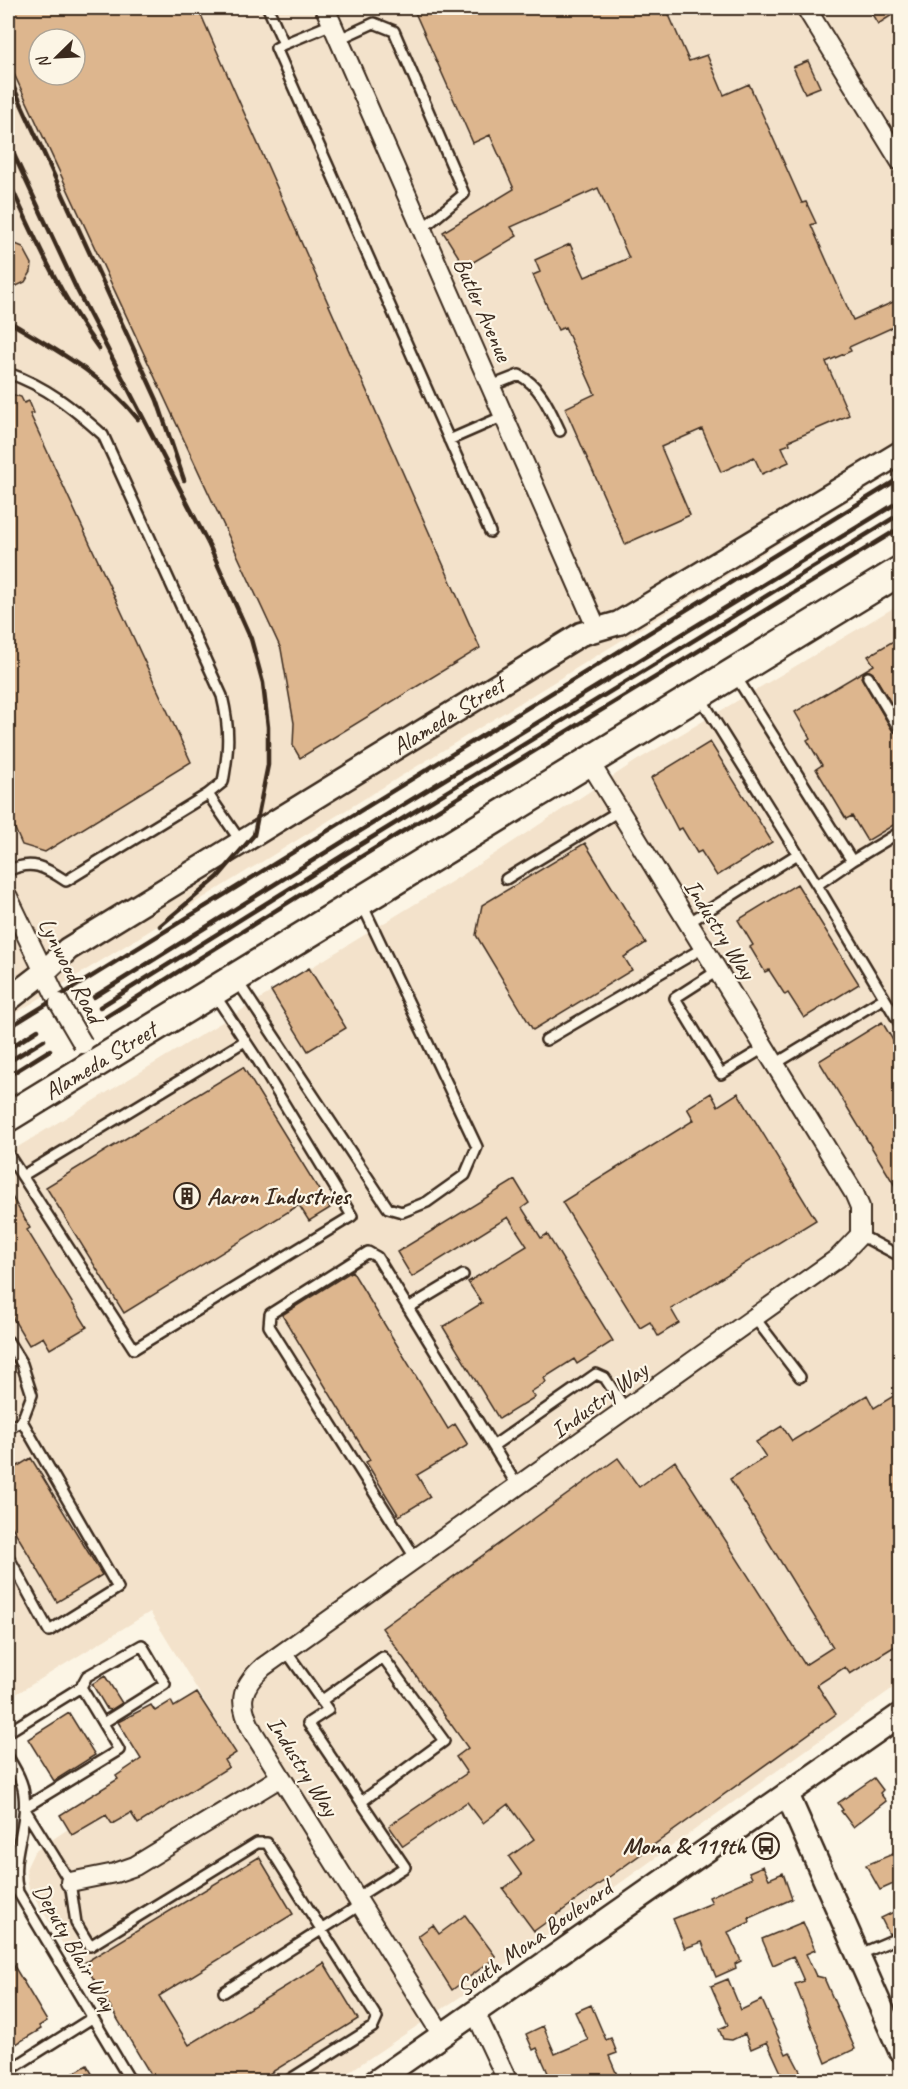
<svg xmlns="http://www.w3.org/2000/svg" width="908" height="2089" font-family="Caveat,sans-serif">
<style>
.built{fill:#f3e2cb;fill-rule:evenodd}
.building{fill:#ddb68e;stroke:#3b2a1e;stroke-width:1.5;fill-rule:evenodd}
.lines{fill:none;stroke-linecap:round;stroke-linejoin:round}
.service-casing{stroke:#3b2a1e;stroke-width:14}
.minor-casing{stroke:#3b2a1e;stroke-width:22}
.tertiary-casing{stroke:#3b2a1e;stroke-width:27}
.primary-casing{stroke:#3b2a1e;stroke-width:33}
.service{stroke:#fcf5e5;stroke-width:9}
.minor{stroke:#fcf5e5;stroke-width:18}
.tertiary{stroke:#fcf5e5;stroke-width:22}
.primary{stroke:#fcf5e5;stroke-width:28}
.rail{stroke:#3b2a1e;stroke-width:4.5}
.minor-bridge-casing{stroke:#3b2a1e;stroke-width:22;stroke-linecap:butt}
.minor-bridge{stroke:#fcf5e5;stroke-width:18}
.labels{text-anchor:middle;stroke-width:4.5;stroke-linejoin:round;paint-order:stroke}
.street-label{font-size:24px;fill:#3b2a1e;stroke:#fcf5e5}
.poi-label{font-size:24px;font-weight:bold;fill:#3b2a1e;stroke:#fcf5e5;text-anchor:start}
</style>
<rect width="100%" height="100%" fill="#fcf5e5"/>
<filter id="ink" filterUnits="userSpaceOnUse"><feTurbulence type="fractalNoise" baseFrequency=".0167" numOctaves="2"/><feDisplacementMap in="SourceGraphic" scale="12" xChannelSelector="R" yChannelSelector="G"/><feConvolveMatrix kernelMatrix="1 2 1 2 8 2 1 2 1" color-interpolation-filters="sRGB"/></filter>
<g filter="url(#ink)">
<path class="built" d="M8 8H900V469L8 1018ZM39 39H75V75H39Z
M900 604V1683L469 1991 334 2082 155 2081 84 1964 77 1967 29 1889 26 1869 34 1852 68 1829 73 1835 106 1815 112 1824 131 1813 138 1824 229 1767 225 1760 236 1753 150 1612 8 1699V1153L464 874 636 761Z"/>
<path class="building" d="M8 8H198L480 648 300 758 293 746 294 723 281 649 8 61ZM39 39H75V75H39Z
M413 8H666L689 61 707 55 724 95 749 84 802 203 806 202 816 223 811 225 853 320 900 299V324L849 347 851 351 826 362 849 415 789 441 790 444 782 447 789 462 762 474 754 457 721 472 702 429 661 447 690 515 625 544 565 408 595 394 565 327 558 330 533 275 540 272 535 260 570 244 585 277 629 258 598 188 511 227 517 236 465 267 443 232 514 189 490 135 473 143Z
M868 8H900V10L878 24Z
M808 61 820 87 805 93 793 67Z
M8 241 23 247 32 264 31 272 25 282 8 290Z
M8 393 21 397 24 403 29 401 34 413 30 414 191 762 45 852 22 845 8 813Z
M900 637V718L873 673 867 670 861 677 892 730 900 733V821L867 841 852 816 846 819 816 769 822 765 807 740 810 738 795 712 874 665 868 656Z
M710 742 772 842 717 876 701 851 697 853 682 828 678 830 651 778Z
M585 843 646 943 624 957 632 970 533 1030 476 935 482 905Z
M797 884 859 984 804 1018 788 993 785 995 769 970 765 972 750 947 753 945 738 920Z
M309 968 346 1028 308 1051 271 991Z
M882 1022 900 1052V1194L819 1061Z
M243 1067 330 1208 309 1221 299 1205 124 1313 46 1187Z
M711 1093 718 1106 738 1093 816 1220 671 1309 679 1323 658 1336 650 1322 640 1328 562 1202 694 1120 687 1108Z
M515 1180 529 1203 522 1208 541 1238 547 1234 613 1341 577 1364 574 1359 544 1378 546 1382 531 1392 535 1397 499 1419 443 1327 482 1303 468 1282 527 1246 508 1217 412 1277 397 1252Z
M8 1190 30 1228 27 1230 87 1327 50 1349 43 1337 29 1345 8 1310Z
M352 1271 448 1429 455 1424 468 1445 417 1475 430 1497 399 1516 366 1462 370 1460 282 1315Z
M900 1392V1643L850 1674 845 1667 817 1685 836 1714 534 1931 503 1889 522 1875 509 1857 534 1839 508 1804 483 1823 467 1802 403 1846 389 1826 467 1773 456 1757 468 1748 382 1628 618 1458 639 1487 675 1461 805 1665 833 1647 730 1479 766 1457 756 1442 782 1426 792 1441 867 1395 874 1408Z
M31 1458 102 1575 57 1602 8 1520V1472Z
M105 1676 122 1703 111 1710 107 1709 92 1684Z
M197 1693 236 1753 225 1760 229 1767 138 1824 131 1813 112 1824 106 1815 72 1835 60 1815 118 1779 116 1776 141 1759 118 1722 151 1705 155 1711 171 1701 174 1707Z
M69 1713 95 1755 54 1781 28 1739Z
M874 1778 883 1790 880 1793 886 1801 853 1827 841 1811 843 1810 838 1803Z
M900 1851V1881L880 1890 866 1865Z
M259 1857 293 1914 159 1996 189 2045 324 1963 358 2019 256 2082H155L84 1963Z
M763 1866 769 1879 783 1873 792 1899 749 1918 750 1922 728 1932 741 1961 735 1964 736 1968 716 1977 702 1942 685 1948 673 1919 712 1903 709 1897 752 1878 749 1872Z
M900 1909V1930L889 1934 881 1918Z
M465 1915 496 1957 452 1990 418 1936 433 1925 439 1934Z
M803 1922 815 1950 806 1954 816 1976 824 1978 855 2049 826 2063 795 1984 804 1981 793 1956 773 1965 762 1939Z
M8 1956 47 2021 39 2026 41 2029 8 2049Z
M728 1979 741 2010 762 2000 786 2054 790 2052 801 2073 785 2081 767 2042 751 2049 745 2034 732 2040 723 2039 719 2029 728 2025 711 1986Z
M591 2005 606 2040 611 2038 617 2053 609 2056 620 2082H552L537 2048 533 2050 526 2034 543 2026 555 2054 588 2040 575 2012Z
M87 2065 97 2082H59Z"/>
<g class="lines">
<defs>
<path id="service" d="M268 8 284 44 332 24
M339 39 374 23 394 31 464 194 422 229
M284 44 276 48 490 532
M8 373C46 386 73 408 103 435L222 696C230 729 229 749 223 782L208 794
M491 386 519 375C541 386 550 410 560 431
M449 440 504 416
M868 677 898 727
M700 697 817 885 852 861 735 675
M852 861 900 832
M8 871C31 859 45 867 66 881L208 794 241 842
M506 879 619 811
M817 885 900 1024
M688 923 796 855
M717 971 675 998 721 1074 764 1048
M236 979 388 1208 402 1212 427 1202 465 1175 477 1147 362 904
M546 1040 703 948
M775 1064 884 998
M8 1154 134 1349 352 1216 257 1059 215 995
M22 1176 245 1041
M860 1235 900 1256
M408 1308 463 1275
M754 1317 800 1377
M8 1341 22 1364 32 1395 22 1421 118 1588 49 1631 8 1556
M8 1429 22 1421
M493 1446 596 1374 605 1378 626 1410
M416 1559 269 1326 270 1314 368 1252 377 1257 518 1487
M286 1651 328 1710 308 1723 405 1867 356 1898
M81 1687 87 1676 142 1645 165 1684 103 1723
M321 1701 383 1657 444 1741 361 1802
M8 1732 81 1687 119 1750 24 1808 70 1882 76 1923 90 1946 257 1843H267L377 2018 373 2027 286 2082
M8 1757C15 1769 23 1781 24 1795 28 1829 9 1856 18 1892L131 2082
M858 1955 900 1937
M224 1992 360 1905
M8 2071 92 2018"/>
<path id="minor" d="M325 8 597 629
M806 8 900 161
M8 897 59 1003
M70 1882 115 1873 135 1866 281 1777
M475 2012 508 2082
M442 2035 253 1732C238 1704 239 1689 263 1667L838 1258 860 1235V1207L854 1193 589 761"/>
<g id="tertiary">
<path id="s1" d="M8 1000 43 973 68 949 581 634 619 623 900 453"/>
<path d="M787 1794 900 2050"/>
<path d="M375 2082 900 1715"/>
</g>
<g id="primary">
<path id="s2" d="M8 1117 900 571"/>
</g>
</defs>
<use href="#service" class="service-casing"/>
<use href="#minor" class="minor-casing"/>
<use href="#tertiary" class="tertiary-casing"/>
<use href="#primary" class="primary-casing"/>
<use href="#service" class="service"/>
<use href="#minor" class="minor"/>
<use href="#tertiary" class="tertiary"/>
<use href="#primary" class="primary"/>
<path class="rail" d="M8 75 157 400 184 480
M8 142 77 290 209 545 251 639 263 683 268 727V765L254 835 218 877 160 926
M8 180C35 239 61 297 99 349
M8 321C56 350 102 374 138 419
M94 997 352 836 900 501
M100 1007 358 846 900 514
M106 1017 364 855 900 528
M8 1028 900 478
M8 1049 38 1030
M8 1062 44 1040
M8 1076 50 1050"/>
<defs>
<path id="minor-bridge" d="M59 1003 83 1044"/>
</defs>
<use href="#minor-bridge" class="minor-bridge-casing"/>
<use href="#minor-bridge" class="minor-bridge"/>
</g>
</g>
<defs>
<symbol id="building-ring" viewBox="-11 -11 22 22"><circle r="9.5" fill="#fcf5e5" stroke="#3b2a1e" stroke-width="1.5"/><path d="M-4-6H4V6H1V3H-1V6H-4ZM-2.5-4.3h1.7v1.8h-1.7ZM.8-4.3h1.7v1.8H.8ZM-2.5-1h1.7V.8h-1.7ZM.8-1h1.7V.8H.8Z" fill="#3b2a1e"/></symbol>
<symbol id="bus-ring" viewBox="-11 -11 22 22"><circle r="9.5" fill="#fcf5e5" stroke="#3b2a1e" stroke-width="1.5"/><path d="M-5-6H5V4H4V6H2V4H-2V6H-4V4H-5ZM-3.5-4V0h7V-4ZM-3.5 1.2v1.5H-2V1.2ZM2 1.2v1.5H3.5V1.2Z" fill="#3b2a1e"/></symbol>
</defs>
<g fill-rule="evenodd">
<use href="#building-ring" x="172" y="1181" width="30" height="30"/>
<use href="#bus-ring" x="751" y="1831" width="30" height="30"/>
</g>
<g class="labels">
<g class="street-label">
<text transform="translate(483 309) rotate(66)" y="8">Butler Avenue</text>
<text dy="8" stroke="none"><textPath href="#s1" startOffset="525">Alameda Street</textPath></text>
<text transform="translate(720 929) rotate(58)" y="8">Industry Way</text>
<text transform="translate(71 970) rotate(63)" y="8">Lynwood Road</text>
<text dy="8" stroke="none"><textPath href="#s2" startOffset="108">Alameda Street</textPath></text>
<text transform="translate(599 1400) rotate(-36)" y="8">Industry Way</text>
<text transform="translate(303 1766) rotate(58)" y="8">Industry Way</text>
<text transform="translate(534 1938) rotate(-35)" y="8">South Mona Boulevard</text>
<text transform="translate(75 1947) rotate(60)" y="8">Deputy Blair Way</text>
</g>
<g class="poi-label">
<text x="207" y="1204">Aaron Industries</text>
<text x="746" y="1854" text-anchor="end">Mona &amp; 119th</text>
</g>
</g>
<rect width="908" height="2089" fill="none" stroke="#fcf5e5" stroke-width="30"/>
<rect x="15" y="15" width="878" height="2059" fill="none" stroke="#3b2a1e" stroke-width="2" filter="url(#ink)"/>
<g transform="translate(57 57) rotate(246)"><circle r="28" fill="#fcf5e5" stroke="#afa495" stroke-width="1.5"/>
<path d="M0-4.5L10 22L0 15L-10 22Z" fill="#3b2a1e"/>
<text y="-9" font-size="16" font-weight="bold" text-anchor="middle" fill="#3b2a1e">N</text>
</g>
</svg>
